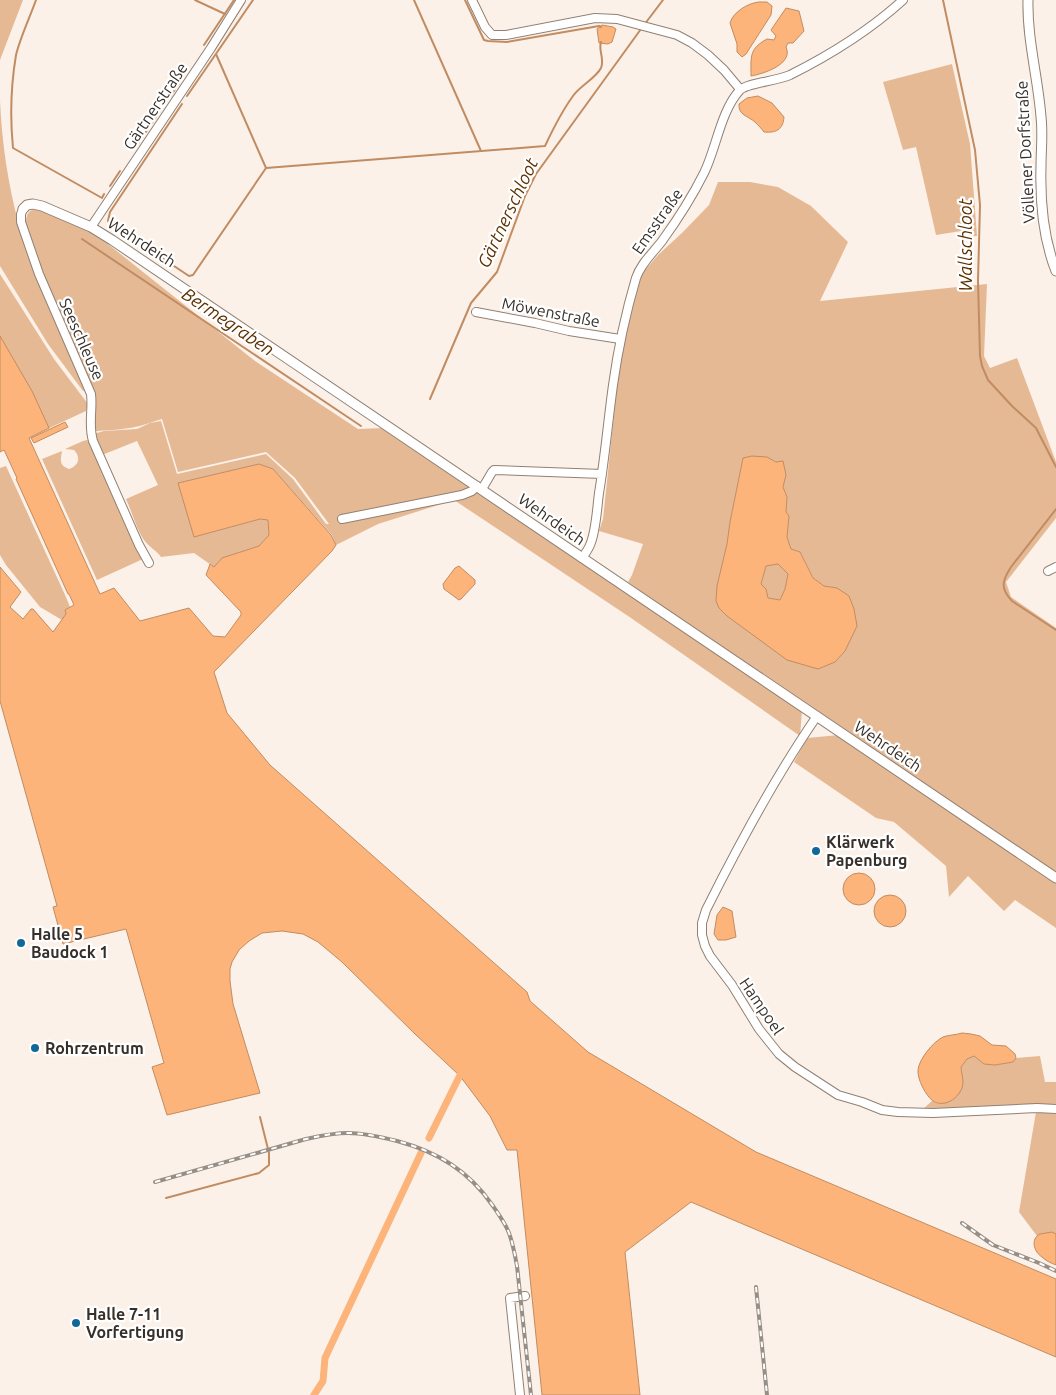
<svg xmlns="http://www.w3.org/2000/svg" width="1056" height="1395" font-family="Ubuntu,sans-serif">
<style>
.green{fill:#e6b995;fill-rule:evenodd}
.water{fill:#fcb47a;stroke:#c18c62;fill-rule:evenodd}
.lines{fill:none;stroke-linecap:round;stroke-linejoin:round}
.stream{stroke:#c18c62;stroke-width:2}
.canal{stroke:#fcb47a;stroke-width:7}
.minor-casing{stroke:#918073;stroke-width:10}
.tertiary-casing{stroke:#918073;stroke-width:11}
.minor{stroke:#fff;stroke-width:8}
.tertiary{stroke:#fff;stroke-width:9}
.rail-casing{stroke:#978e86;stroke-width:4}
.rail{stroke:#fff;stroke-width:2;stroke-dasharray:5.5;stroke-linecap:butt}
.poi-dot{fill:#0f6898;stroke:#fff;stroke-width:2}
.labels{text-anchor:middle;stroke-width:4.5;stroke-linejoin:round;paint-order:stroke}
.street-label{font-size:16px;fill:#37302a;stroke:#fff}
.poi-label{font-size:16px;font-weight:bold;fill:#37302a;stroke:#fff;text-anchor:start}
.water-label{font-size:18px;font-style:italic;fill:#5e3101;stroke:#fff}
</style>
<rect width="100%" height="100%" fill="#fcf1e8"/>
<path class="green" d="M0 0H23L0 60Z
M952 64 970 144 977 236 962 237 961 231 936 235 916 147 903 150 883 82Z
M0 101C2 144 8 184 19 225L86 390 83 391 48 344 0 266Z
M718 182H750L778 187 811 206 848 242 820 301 987 284 984 356 990 368 1017 358 1056 462V518L1006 582 1011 597 1056 628V874L700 633 628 582 632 575 643 544 599 531 603 519 617 386 624 340 641 277 640 276 658 255 683 232 709 205ZM767 457 776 462 786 475 783 487 787 497 786 512 789 516 787 537 791 549 800 552 813 578 824 586 837 588 857 626 845 651 835 662 752 633 719 608 717 586 727 544 730 522 743 458Z
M36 209 43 210 89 229 255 361 358 429 383 428 802 710 800 736 631 618 454 500 378 524 336 545 332 535 273 469 259 464 179 483 194 537 260 519 268 520 269 535 259 546 222 558 214 567 194 553 161 557C157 551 149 547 144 540 136 528 132 512 126 499L158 485 137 441 102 455 93 434 104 431 137 429 150 423 161 421 177 474 266 454 293 479 326 524H329L295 478 266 452 178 472 162 419C151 422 140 427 129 428 118 430 107 430 96 431L94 425 96 408 94 391 41 273 25 225 27 215 30 211Z
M0 274 54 359 88 404 86 411 45 430 0 351Z
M87 440 89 441 143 559 97 580 42 459 62 451C61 459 58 465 69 469 79 466 81 457 74 450L65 449 83 441Z
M6 466 66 597 70 607 65 610 66 614 62 620 40 607 6 565 0 555V468Z
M778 563 788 574 785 589 780 600 768 598 766 589 761 584 766 566Z
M839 735 1056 881V928L1015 900 1004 911 968 876 949 897 946 866 894 822 876 818 794 762 807 738Z
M974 1056 984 1064 995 1065 1013 1062 1016 1058 1040 1056 1045 1082H1056V1106L923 1109 932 1101 939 1104 962 1073 961 1067 967 1059Z
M1036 1112 1056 1114V1234C1050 1232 1043 1233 1037 1236L1019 1212Z"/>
<path class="water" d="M759 2H767L772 6 771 15 746 54 742 57 737 52V44L730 23C733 12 748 3 759 2Z
M786 8 799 11 804 31 793 43H788L786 47C794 64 763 74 751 76 751 56 749 49 767 39L774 40 776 36 771 30Z
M602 25 613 27 616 29 612 42 608 44 599 43 597 29Z
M758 96 772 103 784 117C783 130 776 133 764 132 761 128 758 125 755 122 748 116 738 115 739 104L747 98Z
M0 336 32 391 49 428 29 438 100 594 114 588 140 621 189 608 213 636 225 637 241 615V612L206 575 210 564 214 567 222 558 259 546 269 535 268 520 260 519 194 537 178 483 259 464 273 469 331 535 336 545 332 551 214 672 227 713 270 765 527 992 530 1001 588 1052 756 1152 1056 1279V1357L691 1202 625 1252 640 1395H542L517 1150H507L490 1116 460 1076 415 1034 342 962 318 942 303 934 282 931 262 933 249 941 239 950 232 962 230 969V981L233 1004 260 1093 167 1115 152 1067 164 1063 126 929 63 944 53 907 57 906 0 701V567L21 592 10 607 23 619 31 609H33L53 632 66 614 65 610 74 605 69 594H68L16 479 17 478 5 452 4 450 0 452Z
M65 422 68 427 34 443 31 438Z
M752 456 767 457 776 462 783 461 786 475 783 487 787 497 786 512 789 516 787 537 791 549 800 552 813 578 824 586 837 588 849 596 854 609 857 626 845 651 835 662 818 669 787 660 727 616 719 608 716 601 717 586 727 544 730 522 743 458ZM778 564 788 574 785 589 780 600 768 598 766 589 761 584 766 566Z
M459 566 475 580V584L461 599 459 600 444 589 443 584 455 568Z
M843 889a16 16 0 1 1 32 0a16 16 0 1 1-32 0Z
M874 911a16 16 0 1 1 32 0a16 16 0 1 1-32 0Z
M723 907 732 911 736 937 726 940H718L714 934 717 915Z
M962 1033 971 1034 980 1036 992 1045 1006 1046 1015 1054 1016 1058 1013 1062 995 1065 984 1064 974 1056 967 1059 961 1067C961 1072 963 1077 963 1082 963 1096 945 1109 933 1101 926 1096 917 1079 918 1070 919 1059 933 1042 943 1037 948 1035 956 1035 962 1033Z
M1052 1232 1056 1234V1265C1051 1263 1046 1261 1042 1257 1034 1252 1030 1239 1040 1234 1044 1233 1048 1233 1052 1232Z"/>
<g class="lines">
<path class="stream" d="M36 0C30 17 20 38 16 55 11 85 10 118 13 148L102 198 104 194
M195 0 225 14
M414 0 481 151
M465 0 484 40 488 41 507 42 599 26 601 27
M943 0 975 150 980 205 978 281 980 356 982 366 988 380 1012 406 1036 428 1056 467
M644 25 663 0
M204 45 234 0
M216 54 266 168
M187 96 253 0
M170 97 181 80
M182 104 110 212 108 221 111 224 189 276 193 275 266 168 545 146C553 129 562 111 573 96 580 86 596 78 601 68 605 59 598 51 601 42
M137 145 160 111
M110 186 120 171
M82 239 361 426
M430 399 471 303 497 272 525 196 536 174 641 29
M1056 509 1011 567C1002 581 1000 588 1012 601L1056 630
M166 1198 259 1173 269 1165V1153L260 1117"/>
<path class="canal" d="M429 1138 463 1069
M314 1395 323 1381 325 1358 421 1153"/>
<defs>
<path id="minor" d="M472 0 485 27 492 35H506L595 18 617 19 677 35 692 43 708 55 724 70 740 89
M23 209 21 214V222L39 274 91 394C93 410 88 425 93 441L139 545 149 563
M91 227 211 48 241 0
M476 312 535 323 569 331 620 339
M482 489 492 472 494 470 602 474
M342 519 462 495 472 491 477 486
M582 558C585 554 588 550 590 545 596 532 597 508 599 493 605 457 608 421 613 385 618 349 626 312 636 278 641 263 653 253 662 241 678 219 692 197 704 173 716 149 721 110 740 90 747 83 777 81 790 75 830 55 870 30 903 0
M1048 571 1056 567
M817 716C775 777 739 844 706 910L702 923V935L705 946 710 956 732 985 759 1029 779 1054 795 1067 838 1095 862 1102 882 1110 898 1112 933 1113 1037 1108 1056 1109
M520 1395 510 1298 525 1296"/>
<path id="tertiary" d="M1028 0C1027 39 1038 78 1041 117 1043 134 1041 150 1041 167 1040 202 1043 238 1056 271
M23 209 27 205 33 204 42 206 91 227 112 240 1056 878"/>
</defs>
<use href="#minor" class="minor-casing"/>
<use href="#tertiary" class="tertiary-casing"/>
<use href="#minor" class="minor"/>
<use href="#tertiary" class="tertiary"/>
<defs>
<path id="rail" d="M155 1182 306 1139C320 1136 333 1133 348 1133 364 1133 381 1137 397 1141 438 1152 469 1171 493 1206 499 1215 505 1223 509 1233 513 1244 515 1255 517 1266L531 1395
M962 1223 993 1245 1039 1263 1056 1271
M756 1287 767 1395"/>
</defs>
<use href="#rail" class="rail-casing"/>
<use href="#rail" class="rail"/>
</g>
<g class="poi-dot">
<circle cx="816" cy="851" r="5"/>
<circle cx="21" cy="943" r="5"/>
<circle cx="35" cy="1048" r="5"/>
<circle cx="76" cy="1323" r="5"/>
</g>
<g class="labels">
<g class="street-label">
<text transform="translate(155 106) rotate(-56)" y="6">Gärtnerstraße</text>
<text transform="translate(1025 152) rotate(-93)" y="6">Völlener Dorfstraße</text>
<text transform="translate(657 221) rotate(-55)" y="6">Emsstraße</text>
<text transform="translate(142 242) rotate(33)" y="6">Wehrdeich</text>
<text transform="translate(551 312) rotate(11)" y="6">Möwenstraße</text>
<text transform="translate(82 339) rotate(66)" y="6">Seeschleuse</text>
<text transform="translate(552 519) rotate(35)" y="6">Wehrdeich</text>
<text transform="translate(888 746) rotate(34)" y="6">Wehrdeich</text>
<text transform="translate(762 1006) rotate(56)" y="6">Hampoel</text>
</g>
<g class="poi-label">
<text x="826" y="848">Klärwerk<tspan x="826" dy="18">Papenburg</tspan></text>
<text x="31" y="940">Halle 5<tspan x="31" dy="18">Baudock 1</tspan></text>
<text x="45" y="1054">Rohrzentrum</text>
<text x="86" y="1320">Halle 7-11<tspan x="86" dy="18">Vorfertigung</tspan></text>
</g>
<g class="water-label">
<text transform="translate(508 213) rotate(-65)" y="6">Gärtnerschloot</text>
<text transform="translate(966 245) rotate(-90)" y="6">Wallschloot</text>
<text transform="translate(228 322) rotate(34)" y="6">Bermegraben</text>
</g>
</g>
</svg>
